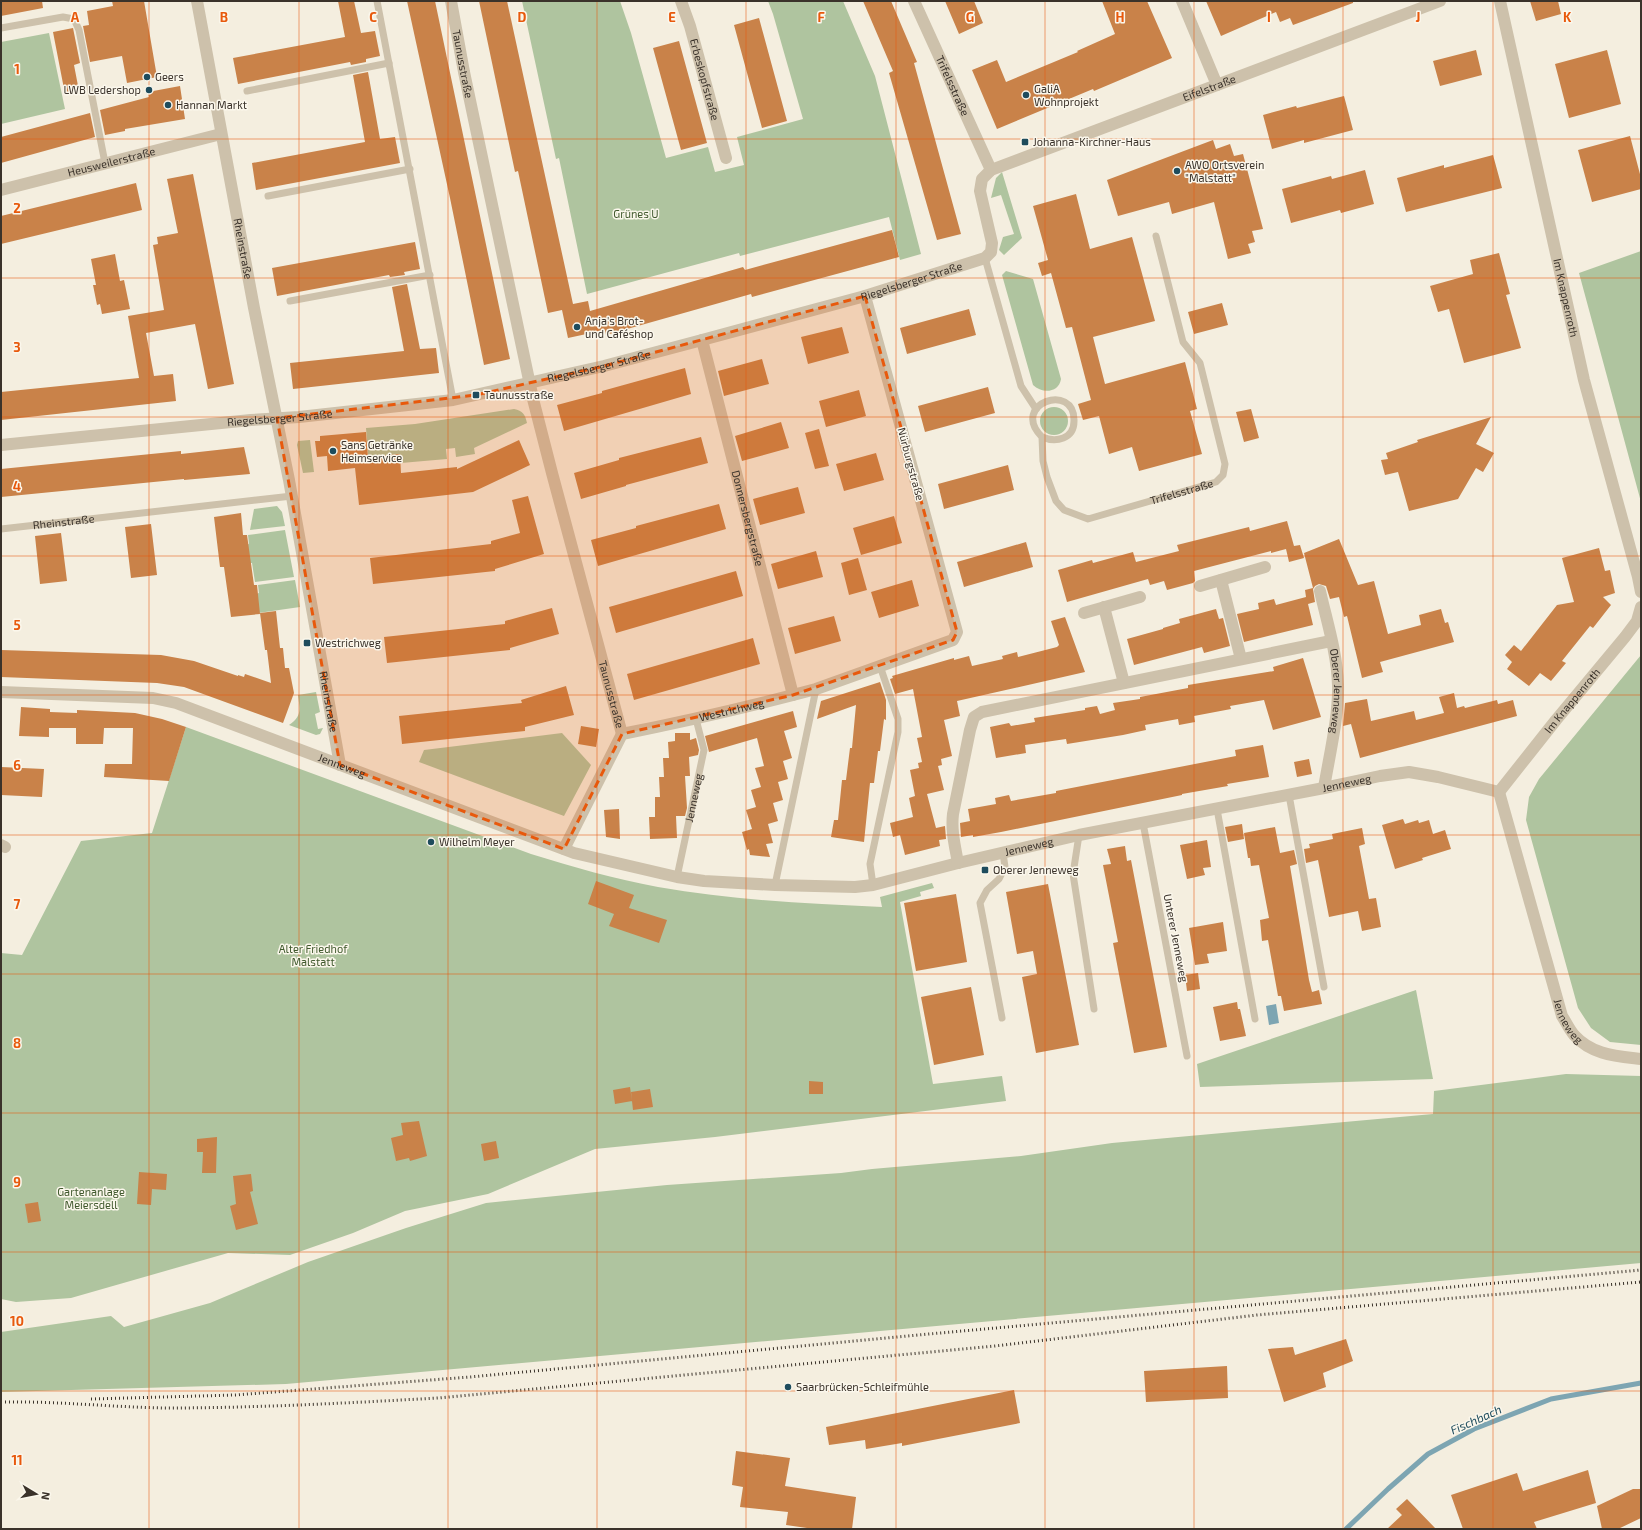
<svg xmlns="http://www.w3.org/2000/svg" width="1642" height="1530" font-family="'Exo 2',sans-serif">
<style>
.green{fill:#afc49f}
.water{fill:#7da5b2}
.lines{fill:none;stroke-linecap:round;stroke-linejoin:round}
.stream{stroke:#7da5b2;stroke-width:5}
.building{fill:#c98249}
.lane{stroke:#cdc1ab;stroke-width:7}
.street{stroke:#cdc1ab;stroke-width:12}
.rail{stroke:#3a322a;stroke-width:3;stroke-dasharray:1 3;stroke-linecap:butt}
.marked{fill:#e8590c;fill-opacity:0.2;stroke:#e8590c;stroke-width:3;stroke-dasharray:8 5;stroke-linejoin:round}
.grid{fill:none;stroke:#e8590c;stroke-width:1;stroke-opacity:0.55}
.poi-dot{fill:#1e4c5d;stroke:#fbf7ec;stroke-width:1.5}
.labels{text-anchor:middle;stroke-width:3;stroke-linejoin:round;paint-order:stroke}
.street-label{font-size:11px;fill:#3a322a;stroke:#fbf7ec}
.poi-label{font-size:11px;fill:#3a322a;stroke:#fbf7ec;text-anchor:start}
.park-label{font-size:11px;fill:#40592d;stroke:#fbf7ec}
.water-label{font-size:12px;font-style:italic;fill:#1e4c5d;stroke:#fbf7ec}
.grid-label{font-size:13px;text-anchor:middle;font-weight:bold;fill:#e8590c;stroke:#fbf7ec;stroke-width:3;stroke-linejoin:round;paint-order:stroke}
</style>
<rect width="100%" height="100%" fill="#f4eedf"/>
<path class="green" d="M522 1H620L631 33 666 158 708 147 715 172 744 165 737 137 803 119 773 14 768 1H843L875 76 921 254 900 260 889 217 740 256 739 253 587 294 559 158 556 159Z
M49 33 65 109 1 124V42Z
M1002 172 1022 238 1004 255 999 250 1003 237 1014 234 1001 195 991 198 996 178Z
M1641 251V502L1579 273Z
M1006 271 1033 279 1061 379C1059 393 1042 394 1033 385L1002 275Z
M1040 421a14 14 0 1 1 28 0a14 14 0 1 1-28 0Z
M514 409C523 411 525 414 527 423L474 448 475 454 456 457 455 448 446 449 447 459 401 463 400 454 391 455 369 467 366 428 415 424Z
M310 440 314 472 303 473 297 445 298 441Z
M277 506 282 512 285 526 250 530 254 509Z
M285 530 294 577 255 582 252 563H248L245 545 249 544 248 535Z
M295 580 300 607 258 613 256 594 259 593 258 585Z
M1641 655V1045L1610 1042 1591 1028 1578 1008 1526 820 1529 797 1539 779Z
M316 692 320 712 315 714 318 729 323 728 320 734 316 735 289 725C302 716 300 710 298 695Z
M186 727 531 854C573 867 615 879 658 887 732 900 807 904 882 907L880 897 932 883 934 888 920 892 921 896 900 902 933 1084 1002 1076 1006 1101 715 1137 595 1149 488 1194 405 1211 353 1233 290 1255 228 1253 71 1298 16 1302 1 1299V953L22 955 81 841 152 833Z
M562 733 591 765 564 816 419 762 424 750Z
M1416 990 1433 1079 1200 1087 1197 1064Z
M1566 1074 1641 1076V1263L286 1384 1 1392V1332L111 1316 124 1327 210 1303 308 1262 406 1228 486 1203 667 1185 841 1173 872 1169 1021 1156 1112 1143 1433 1114 1434 1091Z"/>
<path class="water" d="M1276 1004 1279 1023 1269 1025 1266 1006Z"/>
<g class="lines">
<path class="stream" d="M1346 1529 1388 1489 1428 1454 1474 1429 1551 1399 1641 1383"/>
</g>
<path class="building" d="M1 1H42L43 8 1 16Z
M112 1H144L157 77 127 83 122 56 90 62 83 26 89 25 87 11 113 6Z
M338 1H354L361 33 375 31 380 56 366 59V62L351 65 350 62 238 84 233 58 345 37Z
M407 1H435L510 359 484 365 450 198Z
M479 1H507L573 304 588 301 590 311 743 267 745 270 892 230 899 257 752 297 751 294 606 335 605 330 568 338 562 310 548 313 518 171 515 172Z
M863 1H891L917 62 914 63 961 234 937 240 889 73 893 71Z
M945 1H974L983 23 959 34Z
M1102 1H1147L1172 58 1094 91 1093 89 997 129 972 70 997 60 1006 82 1078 52 1077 51 1115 34Z
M1206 1H1353V3L1293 25 1290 18 1280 22 1276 12 1221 36Z
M1530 1H1558L1561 14 1536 21Z
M759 18 787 121 762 128 734 25Z
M73 28 80 63 74 65 79 91 65 94 53 32Z
M679 41 707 143 681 150 653 48Z
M1476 50 1482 75 1440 86 1433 61Z
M1607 50 1621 104 1569 118 1555 64Z
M368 72 380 139 395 137 400 163 256 190 252 163 365 142 353 75Z
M180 86 185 119 125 129V131L105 135 100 110 149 97 148 92Z
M1344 96 1353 130 1304 143V140L1272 149 1263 115 1296 106 1297 108Z
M90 113 95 137 1 163V137Z
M1630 136 1641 178V189L1592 202 1578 150Z
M1213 140 1216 149 1230 144 1234 156 1243 154 1263 229 1252 231 1255 242 1248 244 1251 253 1228 259 1214 202 1172 214 1169 202 1118 216 1107 180Z
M1493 155 1502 188 1406 212 1397 178 1444 165V168Z
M1365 170 1374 204 1341 213 1340 210 1291 223 1282 189 1331 176 1332 179Z
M193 174 234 384 208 389 195 324 146 333 154 376 173 374 176 401 1 420V392L139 378 128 316 164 310 153 245 158 244 157 237 178 233 167 179Z
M136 183 142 210 1 244V216Z
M1076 194 1090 249 1132 237 1155 321 1093 337 1105 384 1185 362 1197 409 1190 411 1202 454 1139 471 1132 447 1109 454 1099 416 1083 420 1078 404 1091 400 1072 327 1066 328 1051 273 1042 276 1038 263 1048 260 1033 206Z
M415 242 420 269 404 272 405 275 390 277 389 275 277 296 272 268Z
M1499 253 1510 294 1506 295 1521 348 1464 363 1449 309 1438 312 1430 286 1473 274 1470 260Z
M115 254 120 281 124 280 130 309 102 314 100 304 97 305 93 285H96L91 259Z
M407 284 420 349 436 348 439 373 293 389 290 363 404 351 392 287Z
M1222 303 1228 325 1194 334 1188 312Z
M969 309 976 335 907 354 900 328Z
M842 327 849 353 808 364 801 337Z
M762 359 769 384 724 396 718 371Z
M685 368 691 394 564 431 557 405 602 393V391Z
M988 387 995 413 925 432 918 406Z
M859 390 866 416 826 427 819 401Z
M1251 409 1259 438 1244 442 1236 412Z
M1491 417 1476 444 1494 453 1483 472 1476 468 1458 499 1409 511 1398 472 1385 475 1381 460 1388 459 1386 453 1418 442 1417 440Z
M781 422 789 448 742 461 735 436Z
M819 429 829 466 815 469 805 433Z
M366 432 368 457 400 454 401 473 457 467V469L519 440 530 465 473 492 359 505 355 468 328 471 327 456 317 457 315 441H320V436Z
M701 437 708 463 626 485V486L581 499 574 473 619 460V458Z
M244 447 250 474 184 480V479L1 497V469L181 451V454Z
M876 453 884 480 844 491 836 464Z
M1008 465 1014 490 944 509 938 484Z
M798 487 805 513 760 525 753 499Z
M528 496 544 554 495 569V571L373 584 370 558 491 544V541L520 533 512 500Z
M719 504 726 529 598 566 591 540 636 528V526Z
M241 513 243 535H247L254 585H257L260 614 231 617 224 567H220L214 517Z
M894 516 902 543 861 555 853 528Z
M1287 521 1294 546 1300 545 1304 558 1289 562 1286 549 1271 553V551L1194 571 1195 581 1193 583 1167 590 1164 581 1150 585 1148 579 1067 602 1058 570 1092 560 1093 563 1133 552 1136 562 1179 551 1177 545 1249 527 1250 531Z
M151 524 157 575 131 578 125 527Z
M61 533 67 581 40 584 35 536Z
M1339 539 1358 585 1374 581 1388 634 1421 625 1419 615 1441 609 1445 623 1448 622 1454 642 1380 662 1383 672 1362 678 1347 616 1344 617 1339 597 1330 599 1326 586 1319 584 1315 586 1313 589 1315 602 1308 604 1313 625 1244 642 1237 614 1259 609 1258 603 1274 599 1276 605 1306 597 1305 590 1313 588 1304 553Z
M1026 542 1033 567 964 587 957 562Z
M1599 548 1605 571 1610 570 1615 593 1603 597 1611 605 1593 628 1590 626 1562 661 1566 663 1551 681 1540 673 1529 686 1507 669 1512 662 1505 655 1514 645 1521 651 1557 605 1574 602 1562 558Z
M816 551 823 577 778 589 771 564Z
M858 558 867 590 849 595 841 563Z
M736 571 743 596 616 633 609 607Z
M912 580 919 606 879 618 871 592Z
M552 608 559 634 510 648V650L387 663 384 637 505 624V621Z
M1216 609 1219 619 1223 618 1230 646 1204 653 1202 647 1134 665 1127 639 1163 629V628L1180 623 1179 619Z
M276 611 280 648H283L285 668H289L294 693 283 723 184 687 157 683 1 677V650L161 655 194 661 238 676V675L244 677 245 674 271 683 267 650H265L260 613Z
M834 616 841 641 795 654 788 628Z
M1065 617 1085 672 957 701 960 716 944 720 952 756 941 759 942 765 938 766 944 790 927 794 936 828 945 826 946 839 939 840 940 846 905 855 900 835 893 837 890 823 913 817 909 798 915 796 910 770 919 768 918 763 922 762 917 738 922 737 913 689 895 694 890 679 893 678 892 676 954 658V660L969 656 972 666 1003 659 1002 656 1017 652 1018 657 1057 647 1059 645 1051 621Z
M753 638 760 664 634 700 627 674Z
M1303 658 1321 717 1273 730 1264 700 1230 706 1231 709 1194 716 1195 722 1179 725 1178 719 1145 725 1146 730 1123 735 1067 744 1066 739 1025 745 1026 753 996 758 990 727 1009 723 1011 726 1035 722 1034 718 1085 710V708L1097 706 1100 714 1115 710 1113 703 1140 699V697L1188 688V685L1274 671 1273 667Z
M880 682 886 700V720L884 719 880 751H878L874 783H870L864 842 831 837 834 820H838L842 780H846L850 748H852L856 705 817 719 821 701Z
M566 686 574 715 525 727V731L402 744 399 716 522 703 521 700Z
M1454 693 1457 708 1464 706 1465 708 1497 700 1498 704 1513 700 1517 716 1360 758 1351 724 1343 726 1345 703 1367 699 1371 721 1414 711 1416 720 1444 713 1439 697Z
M21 707 50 709V712L77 713V710L135 713 162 719 186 727 169 781 104 777 105 764H132L133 728H104L103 744H76V728H49V737L19 736Z
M793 711 797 727 784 731 792 758 783 761 788 779 778 782 783 800 773 803 778 821 768 824 773 843 766 844 770 857 750 855 749 849 747 850 742 832 752 829 746 810 756 807 751 790 761 787 755 768 764 766 757 738 709 752 705 736Z
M581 726 599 729 596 747 578 744Z
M675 733H690V740L696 738 699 750 698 755 689 757 690 776H685L687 808 685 816H676L677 838 650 839 649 817H655V797H660L659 777H664L663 758H669L668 742 675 741Z
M1263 745 1269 777 1227 784 1228 786 1182 794V795L1001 832 973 837V835L961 837 960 823 970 821 968 809 996 804 995 798 1009 795 1011 801 1056 793V791L1236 756 1235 750Z
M1309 759 1312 774 1297 777 1294 762Z
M1 767 44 769 42 797 1 795Z
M619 809 620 839 606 837 604 810Z
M1403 819 1405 824 1418 820 1419 823 1429 820 1433 834 1445 830 1451 849 1422 858 1423 860 1395 869 1382 825Z
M1242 824 1244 839 1228 842 1225 827Z
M1275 827 1280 853 1294 850 1297 864 1290 866 1309 980 1312 992 1319 990 1322 1004 1284 1011 1281 996H1278L1268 940 1262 941 1260 920 1269 918 1259 865 1251 866 1250 858H1248L1244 833Z
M1362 828 1365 844 1359 846 1369 899 1376 898 1381 927 1362 931 1358 911 1329 917 1318 860 1306 863 1304 849 1310 848 1309 844 1333 839 1332 834Z
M1207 840 1211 867 1203 868 1205 875 1187 879 1180 845Z
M1125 846 1127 861 1131 860 1167 1047 1134 1053 1113 943 1118 942 1103 865 1111 864 1107 849Z
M596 881 634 895 629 908 667 920 659 943 609 926 614 914 588 904Z
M1048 884 1079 1045 1036 1053 1022 977 1037 974 1033 951 1017 954 1006 892Z
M956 894 967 962 916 971 904 903Z
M1223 922 1227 951 1207 954 1209 963 1195 965 1189 928Z
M1198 973 1200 989 1187 991 1185 975Z
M971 987 984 1055 934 1065 921 997Z
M1237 1002 1238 1009H1240L1246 1036 1220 1041 1213 1007Z
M809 1081 823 1082V1094H809Z
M630 1087 632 1101 615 1104 613 1090Z
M650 1089 653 1107 633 1110 631 1092Z
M419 1121 427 1156 410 1161 409 1158 396 1161 391 1138 403 1135 401 1123Z
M217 1137 216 1173H202L203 1152H197V1139Z
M496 1141 499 1158 484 1161 481 1144Z
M139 1172 167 1174 166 1190 152 1189 151 1205 137 1204Z
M251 1174 253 1191 250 1192 258 1224 236 1230 230 1206 236 1204 233 1176Z
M38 1202 41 1221 28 1223 25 1204Z
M1346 1339 1353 1361 1323 1373 1326 1387 1284 1402 1268 1349 1293 1347 1295 1355Z
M1227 1366 1228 1398 1146 1402 1144 1371Z
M1014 1390 1020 1423 902 1446V1443L866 1449 865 1440 829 1445 826 1427Z
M736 1451 790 1458 785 1486 856 1497 852 1529H814L786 1525 788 1512 740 1507 743 1487 732 1485Z
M1588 1470 1596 1503 1534 1522 1537 1529H1463L1451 1495 1517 1473 1523 1491Z
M1633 1489H1641V1518L1618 1529H1602L1597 1506Z
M1407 1499 1436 1529H1387L1402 1515 1396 1509Z"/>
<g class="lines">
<g class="lane">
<path d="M377 1 453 400"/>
<path d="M1 28 63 17 74 19 79 30 105 163"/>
<path d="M247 91 389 63"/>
<path d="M268 196 410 169"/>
<path d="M985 258 1021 386 1036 409"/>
<path d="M290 301 430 275"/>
<path id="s1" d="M1042 437C1056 443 1074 439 1074 421 1075 381 1009 404 1042 437L1043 461 1047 477 1056 501 1064 510 1088 519 1216 482 1223 475 1225 464 1200 363 1183 342 1156 236"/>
<path id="s2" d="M1 529 292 496"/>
<path d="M1289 795 1324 987"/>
<path d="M1217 809 1255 1019"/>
<path d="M1143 823 1187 1056"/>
<path d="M1079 835 1073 874 1094 1009"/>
<path id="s3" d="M677 877 704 750 696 719"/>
<path d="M775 885 816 689"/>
<path d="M873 885 870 864 898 732V719L880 666"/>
<path d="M1002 1018 980 903 987 890 999 879 1005 867 1003 853"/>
</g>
<g class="street">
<path id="s4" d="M197 1 254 308 289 480 340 765"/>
<path id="s5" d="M451 1 464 72 533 399 552 473 622 734"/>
<path id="s6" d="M681 1 690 26 726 158"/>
<path id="s7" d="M914 1 991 170"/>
<path d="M1182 1 1217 85"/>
<path id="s8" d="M1500 1 1584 380 1638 577 1641 592"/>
<path id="s9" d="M1 190 221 134"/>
<path id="s10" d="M702 340 793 695"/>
<path id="s11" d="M1 445 251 420 299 417 453 400 604 366 702 340 865 296 985 258 991 252 992 243 980 191 982 179 991 170 1440 1"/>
<path d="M1221 580 1241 659"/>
<path d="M1200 586 1265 567"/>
<path id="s12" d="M1320 591C1327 622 1337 653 1338 685 1339 716 1329 757 1324 788"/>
<path d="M1104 607 1124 683"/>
<path d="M1084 613 1140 597"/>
<path id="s13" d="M1 692 153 698 176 703 574 853 677 877 704 881 775 885 855 887 873 885 958 863 1079 835 1324 788 1380 776 1409 772 1438 777 1499 792"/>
<path id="s14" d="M1499 792 1562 1016C1566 1022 1569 1029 1574 1035 1592 1055 1616 1056 1641 1059"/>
<path id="s15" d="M1499 792 1556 720 1625 637 1637 621 1641 607"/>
<path d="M1 845 5 847"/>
<path id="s16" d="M564 849 622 734C687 721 752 706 816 689L953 640 957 632 865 296"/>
<path d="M958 863C955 846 951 831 953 814L970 730 974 717 982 712 1331 641"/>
</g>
<path class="rail" d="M91 1399 235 1395 470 1377 929 1334 1641 1270
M1 1402C56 1401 110 1407 165 1408 256 1408 347 1403 438 1398L995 1346 1257 1315 1641 1282"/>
</g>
<path class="marked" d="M865 296 957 632 953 640 793 695 622 734 564 849 340 765 277 418 476 395 604 366Z"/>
<path class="grid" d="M149 1V1529M299 1V1529M448 1V1529M597 1V1529M746 1V1529M896 1V1529M1045 1V1529M1194 1V1529M1343 1V1529M1493 1V1529M1 139H1641M1 278H1641M1 417H1641M1 556H1641M1 695H1641M1 835H1641M1 974H1641M1 1113H1641M1 1252H1641M1 1391H1641"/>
<g class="poi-dot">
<circle cx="147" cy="77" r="4"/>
<circle cx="149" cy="90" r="4"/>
<circle cx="1026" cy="95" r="4"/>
<circle cx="168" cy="105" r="4"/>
<rect x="1021" y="138" width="8" height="8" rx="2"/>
<circle cx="1177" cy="171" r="4"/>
<circle cx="577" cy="327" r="4"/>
<rect x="472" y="391" width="8" height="8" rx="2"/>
<circle cx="333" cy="451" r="4"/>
<rect x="303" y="639" width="8" height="8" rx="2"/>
<circle cx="431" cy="842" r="4"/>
<rect x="981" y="866" width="8" height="8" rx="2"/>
<circle cx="788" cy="1387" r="4"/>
</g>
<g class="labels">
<g class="street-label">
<text dy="4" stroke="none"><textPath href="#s5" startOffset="64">Taunusstraße</textPath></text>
<text dy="4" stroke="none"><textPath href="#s6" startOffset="82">Erbeskopfstraße</textPath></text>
<text dy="4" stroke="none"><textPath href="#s7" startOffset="93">Trifelsstraße</textPath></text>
<text dy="4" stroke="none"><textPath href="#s11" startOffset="1334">Eifelstraße</textPath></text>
<text dy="4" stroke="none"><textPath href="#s9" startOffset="114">Heusweilerstraße</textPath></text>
<text dy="4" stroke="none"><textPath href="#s4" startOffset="252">Rheinstraße</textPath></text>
<text dy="4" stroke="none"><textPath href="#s11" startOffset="928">Riegelsberger Straße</textPath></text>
<text dy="4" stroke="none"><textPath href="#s8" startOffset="304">Im Knappenroth</textPath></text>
<text dy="4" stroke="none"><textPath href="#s11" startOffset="604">Riegelsberger Straße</textPath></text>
<text dy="4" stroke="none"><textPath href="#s11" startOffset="280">Riegelsberger Straße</textPath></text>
<text transform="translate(911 464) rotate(75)" y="4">Nürburgstraße</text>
<text dy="4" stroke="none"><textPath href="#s1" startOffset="330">Trifelsstraße</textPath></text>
<text dy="4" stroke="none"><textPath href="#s10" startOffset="184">Donnersbergstraße</textPath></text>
<text dy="4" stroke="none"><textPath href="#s2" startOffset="63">Rheinstraße</textPath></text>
<text dy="4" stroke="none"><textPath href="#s12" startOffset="102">Oberer Jenneweg</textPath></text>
<text dy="4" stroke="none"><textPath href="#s5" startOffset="712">Taunusstraße</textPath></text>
<text dy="4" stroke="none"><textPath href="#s4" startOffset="713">Rheinstraße</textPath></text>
<text dy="4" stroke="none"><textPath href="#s15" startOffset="117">Im Knappenroth</textPath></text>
<text dy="4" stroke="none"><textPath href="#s16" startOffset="241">Westrichweg</textPath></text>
<text dy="4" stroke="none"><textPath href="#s13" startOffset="353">Jenneweg</textPath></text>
<text dy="4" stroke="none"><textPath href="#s13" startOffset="1388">Jenneweg</textPath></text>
<text dy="4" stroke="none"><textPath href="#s3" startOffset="81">Jenneweg</textPath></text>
<text dy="4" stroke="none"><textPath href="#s13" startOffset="1064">Jenneweg</textPath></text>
<text transform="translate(1176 938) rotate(79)" y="4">Unterer Jenneweg</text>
<text dy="4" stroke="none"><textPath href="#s14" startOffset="240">Jenneweg</textPath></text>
</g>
<g class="poi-label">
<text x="155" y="81">Geers</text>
<text x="1034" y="93">GaliA<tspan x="1034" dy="13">Wohnprojekt</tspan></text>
<text x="141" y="94" text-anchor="end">LWB Ledershop</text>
<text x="176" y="109">Hannan Markt</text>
<text x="1033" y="146">Johanna-Kirchner-Haus</text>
<text x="1185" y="169">AWO Ortsverein<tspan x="1185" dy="13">"Malstatt"</tspan></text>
<text x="585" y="325">Anja's Brot-<tspan x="585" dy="13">und Caféshop</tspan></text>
<text x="484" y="399">Taunusstraße</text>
<text x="341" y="449">Sans Getränke<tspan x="341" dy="13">Heimservice</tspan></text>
<text x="315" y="647">Westrichweg</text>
<text x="439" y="846">Wilhelm Meyer</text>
<text x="993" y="874">Oberer Jenneweg</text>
<text x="796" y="1391">Saarbrücken-Schleifmühle</text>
</g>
<g class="park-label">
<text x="636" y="218">Grünes U</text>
<text x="313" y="953">Alter Friedhof<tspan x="313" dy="13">Malstatt</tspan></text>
<text x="91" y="1196">Gartenanlage<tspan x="91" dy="13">Meiersdell</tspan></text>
</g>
<g class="water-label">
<text transform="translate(1476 1420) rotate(-24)" y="4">Fischbach</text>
</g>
</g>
<g class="grid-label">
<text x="75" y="22">A</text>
<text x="224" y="22">B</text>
<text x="373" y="22">C</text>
<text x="522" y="22">D</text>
<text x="672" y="22">E</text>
<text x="821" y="22">F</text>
<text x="970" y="22">G</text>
<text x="1120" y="22">H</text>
<text x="1269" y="22">I</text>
<text x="1418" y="22">J</text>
<text x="1567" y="22">K</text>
<text x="17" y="74">1</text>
<text x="17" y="213">2</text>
<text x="17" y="352">3</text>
<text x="17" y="491">4</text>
<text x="17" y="630">5</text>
<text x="17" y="770">6</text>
<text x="17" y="909">7</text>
<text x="17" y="1048">8</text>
<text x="17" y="1187">9</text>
<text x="17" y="1326">10</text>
<text x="17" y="1465">11</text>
</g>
<rect width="1642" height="1530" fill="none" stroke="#3a322a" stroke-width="4"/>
<g transform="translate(36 1494) rotate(100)" stroke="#fbf7ec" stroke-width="3" paint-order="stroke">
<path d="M0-3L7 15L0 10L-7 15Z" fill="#3a322a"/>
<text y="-6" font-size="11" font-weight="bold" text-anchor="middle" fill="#3a322a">N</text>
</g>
</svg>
